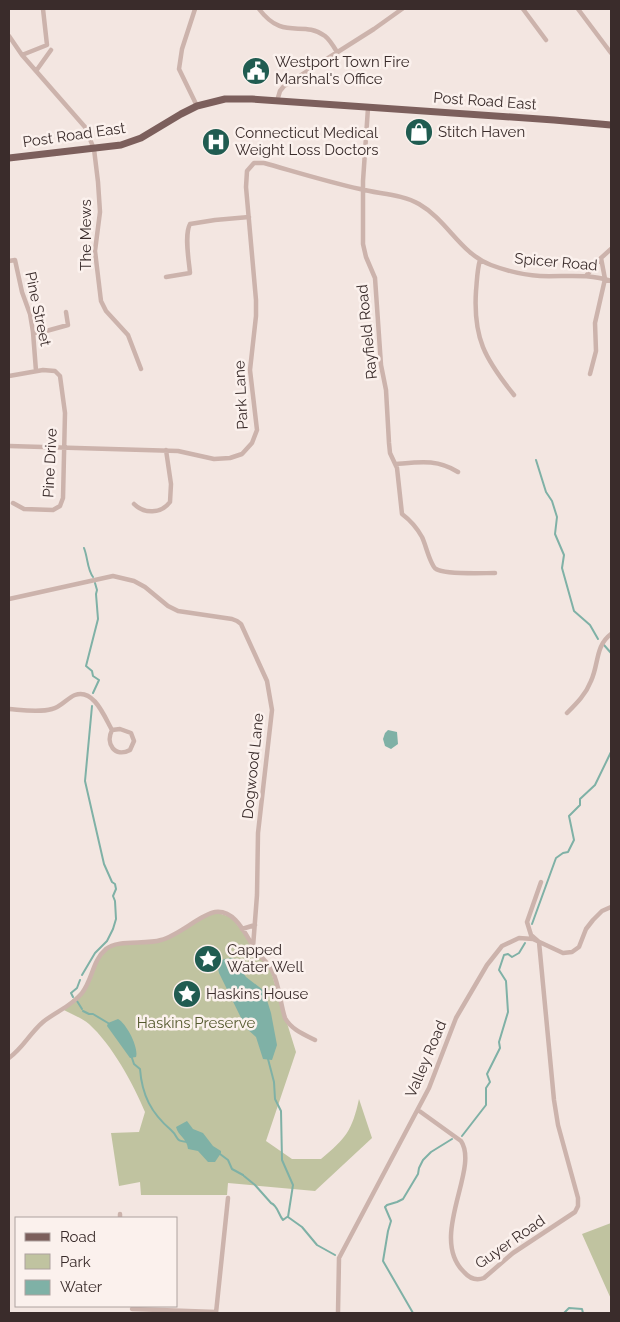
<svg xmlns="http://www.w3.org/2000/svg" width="620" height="1322" font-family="Raleway,sans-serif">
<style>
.green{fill:#c0c3a0}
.water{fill:#7fb1a6}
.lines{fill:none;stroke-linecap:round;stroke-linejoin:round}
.stream{stroke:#7fb1a6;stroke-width:2}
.minor{stroke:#ccb3ac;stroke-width:4.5}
.primary{stroke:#7c5f5c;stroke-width:7}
.labels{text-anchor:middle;stroke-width:5;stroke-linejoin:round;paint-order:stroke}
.poi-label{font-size:15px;fill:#3a2c2b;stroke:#fbf1ed;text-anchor:start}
.street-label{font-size:15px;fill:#3a2c2b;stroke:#fbf1ed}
.park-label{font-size:15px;fill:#54592e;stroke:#fbf1ed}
</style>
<rect width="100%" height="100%" fill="#f3e6e1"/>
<path class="green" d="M215 912 231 917 269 965 296 1052 266 1141 292 1159H321C346 1138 352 1131 359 1099L372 1138 315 1191 228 1183 227 1195H141L140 1182 119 1186 111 1133 139 1132 145 1112C133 1083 112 1045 89 1024 82 1018 71 1014 62 1009L85 988 94 965 110 946 161 940Z
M611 1223V1299L582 1234Z"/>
<path class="water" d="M388 730 397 732 398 744 391 749 385 746 383 739 385 733Z
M233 958 246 977 263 990 266 997 271 1013 277 1045 272 1060 263 1059 256 1037 246 1028 219 973 217 964 224 959Z
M118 1019C127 1024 139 1048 136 1057L130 1058 107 1026 108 1023Z
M187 1121 193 1129 203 1133 213 1146 221 1151V1153L215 1162H208L198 1151 188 1149C187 1138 178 1136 176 1127Z"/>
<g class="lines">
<path class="stream" d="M536 460 546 492 552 501 557 517 555 534 564 555 562 568 574 611 590 625 598 639
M84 548C88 558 87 569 93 577
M604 645 611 653
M93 693 99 680 93 676 92 671 86 666 98 619 96 594 97 590 95 583
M532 924 556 858 563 853 568 852 574 840 569 816 580 805V799L595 785 611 752
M82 975 95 953 107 941 113 929 116 919 115 901 113 896 116 889 115 884 112 882 104 864 85 781 92 706
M73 997 71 993 77 988 80 980
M77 1001 82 1009
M83 1011 89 1014H93L108 1023
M131 1055 134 1064 140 1069C142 1095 151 1113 171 1130 180 1138 173 1141 189 1142
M268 1059 274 1082 275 1099 281 1111 282 1160 293 1185 288 1217 302 1227 317 1245 335 1255
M462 1136 486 1105V1088L490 1082 487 1074 500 1048 499 1042 508 1012 506 981 499 970 504 955 508 954 512 957 519 953 525 943
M220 1154 228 1160 232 1169 243 1175
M244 1176 255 1185 271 1203C278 1206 278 1214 283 1220L287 1217
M413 1313 383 1261 388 1231 391 1221 385 1207 387 1205 397 1202 403 1199 418 1174 419 1168 423 1160 431 1152 452 1139
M564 1313 569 1308 582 1309 583 1313"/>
<path class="minor" d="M195 9 182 49 179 69 197 106
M259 9C284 42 302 19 325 36 330 40 334 47 337 52
M523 9 546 40
M578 9 611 53
M9 36 22 55 85 127 94 149 98 182 100 212 95 251 101 301 106 311 128 335 141 369
M22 55 47 45 43 9
M36 71 51 50
M277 101 280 91 284 86 374 29 402 9
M368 108 363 181V244L366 257 375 278 381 365 386 390 389 443 390 453 397 468 402 514C410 520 417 528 422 537 426 545 430 565 436 569 446 575 482 573 495 573
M480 260C477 270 477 281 476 291 473 338 485 359 514 395
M9 261 15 260 22 292 30 314 33 332 36 371
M586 276 601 258
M166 277 190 273C189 261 184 235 190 224L215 220 249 217
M33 332 39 333 68 325 66 312
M590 374 596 351 595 323 605 279 601 258 611 249
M9 376 43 370 55 371 60 376 65 413 63 498 60 506 53 510 24 509 13 503
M9 446 178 451 214 459 230 458 242 454 252 443 257 430 250 370 256 316V300L246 187 247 171 254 163H264C296 172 328 182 360 189 379 194 402 194 419 204 447 220 461 254 491 265 507 271 523 275 540 276 564 277 588 273 611 281
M396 464C420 462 437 459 458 472
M134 504C144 514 161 514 170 502L171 484 166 450
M9 599 113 576 134 581 145 587 168 606 178 611 232 619 237 621 241 624 267 681 272 710 258 833 257 895 253 947
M9 709C22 710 39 713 52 709 61 707 67 698 75 695 94 688 105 718 112 730L120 729 131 733 134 741 130 750C115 758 105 744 112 730
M567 713C577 703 586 694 591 681 599 664 595 646 611 634
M242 929 255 925
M9 1058C23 1048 30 1033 43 1022 55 1012 72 1006 82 993 93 979 92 961 106 949 118 939 145 945 161 940 178 936 201 914 215 912 237 909 247 939 257 952 262 958 268 963 272 970 279 984 280 1002 285 1018 291 1029 303 1034 315 1040
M418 1110 461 1141C480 1169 428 1237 464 1272 470 1279 476 1281 484 1278L513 1253 575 1212 578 1206V1198L558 1125 554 1100 539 942 531 935 527 922 541 882
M120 1214V1218
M132 1309 216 1312
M216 1313 228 1198
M338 1313 339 1258 429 1088 456 1018 487 965 502 946 519 938 533 939 563 953 572 952 579 947 586 929 593 920 602 911 611 907"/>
<path class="primary" d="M9 158 121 145 141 138 181 114 197 106 225 99H252L554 120 611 125"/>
</g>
<defs>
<symbol id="civic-disc" viewBox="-11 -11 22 22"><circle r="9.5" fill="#205c51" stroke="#fbf1ed"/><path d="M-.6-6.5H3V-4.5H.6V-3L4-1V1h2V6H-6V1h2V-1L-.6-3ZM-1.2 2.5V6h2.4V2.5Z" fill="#fff"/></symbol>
<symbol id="shop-disc" viewBox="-11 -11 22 22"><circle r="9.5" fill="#205c51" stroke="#fbf1ed"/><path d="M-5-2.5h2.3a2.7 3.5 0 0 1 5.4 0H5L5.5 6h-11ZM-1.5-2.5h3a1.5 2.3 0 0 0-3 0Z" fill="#fff"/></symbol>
<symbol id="hospital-disc" viewBox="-11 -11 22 22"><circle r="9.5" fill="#205c51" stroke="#fbf1ed"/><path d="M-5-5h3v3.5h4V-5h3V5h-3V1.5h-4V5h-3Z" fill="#fff"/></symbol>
<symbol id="sight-disc" viewBox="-11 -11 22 22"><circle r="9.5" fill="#205c51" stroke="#fbf1ed"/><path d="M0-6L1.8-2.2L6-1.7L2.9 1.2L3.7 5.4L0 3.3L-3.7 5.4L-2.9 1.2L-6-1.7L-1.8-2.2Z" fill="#fff"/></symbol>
</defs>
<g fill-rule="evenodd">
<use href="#civic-disc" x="240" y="55" width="32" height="32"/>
<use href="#shop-disc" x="403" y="116" width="32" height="32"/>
<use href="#hospital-disc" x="200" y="126" width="32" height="32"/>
<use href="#sight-disc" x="192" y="943" width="32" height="32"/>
<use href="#sight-disc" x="171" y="978" width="32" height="32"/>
</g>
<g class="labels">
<g class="poi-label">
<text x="275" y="67">Westport Town Fire<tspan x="275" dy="17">Marshal's Office</tspan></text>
<text x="438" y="137">Stitch Haven</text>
<text x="235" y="138">Connecticut Medical<tspan x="235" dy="17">Weight Loss Doctors</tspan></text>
<text x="227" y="955">Capped<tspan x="227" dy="17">Water Well</tspan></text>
<text x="206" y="999">Haskins House</text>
</g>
<g class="street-label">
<text transform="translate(485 101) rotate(4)" y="5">Post Road East</text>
<text transform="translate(74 135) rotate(-8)" y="5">Post Road East</text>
<text transform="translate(86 235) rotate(-90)" y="5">The Mews</text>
<text transform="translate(556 262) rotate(5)" y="5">Spicer Road</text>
<text transform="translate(38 309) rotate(78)" y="5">Pine Street</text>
<text transform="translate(367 332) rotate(-96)" y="5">Rayfield Road</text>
<text transform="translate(241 395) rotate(-93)" y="5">Park Lane</text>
<text transform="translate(50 463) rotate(-87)" y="5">Pine Drive</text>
<text transform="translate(253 766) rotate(-84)" y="5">Dogwood Lane</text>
<text transform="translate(426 1059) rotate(-67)" y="5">Valley Road</text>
<text transform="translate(510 1242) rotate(-35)" y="5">Guyer Road</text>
</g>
<g class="park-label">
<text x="196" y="1028">Haskins Preserve</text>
</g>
</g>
<rect width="620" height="1322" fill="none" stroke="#3a2c2b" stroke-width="20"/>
<rect x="15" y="1217" width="162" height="90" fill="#fbf1ed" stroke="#aea29f"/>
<rect x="25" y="1233" width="25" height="8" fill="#7c5f5c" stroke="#aea29f"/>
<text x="60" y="1242" font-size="15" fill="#3a2c2b">Road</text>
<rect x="25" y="1254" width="25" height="15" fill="#c0c3a0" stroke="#aea29f"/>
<text x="60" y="1267" font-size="15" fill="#3a2c2b">Park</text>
<rect x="25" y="1280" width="25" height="15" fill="#7fb1a6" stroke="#aea29f"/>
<text x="60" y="1292" font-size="15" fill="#3a2c2b">Water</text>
</svg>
